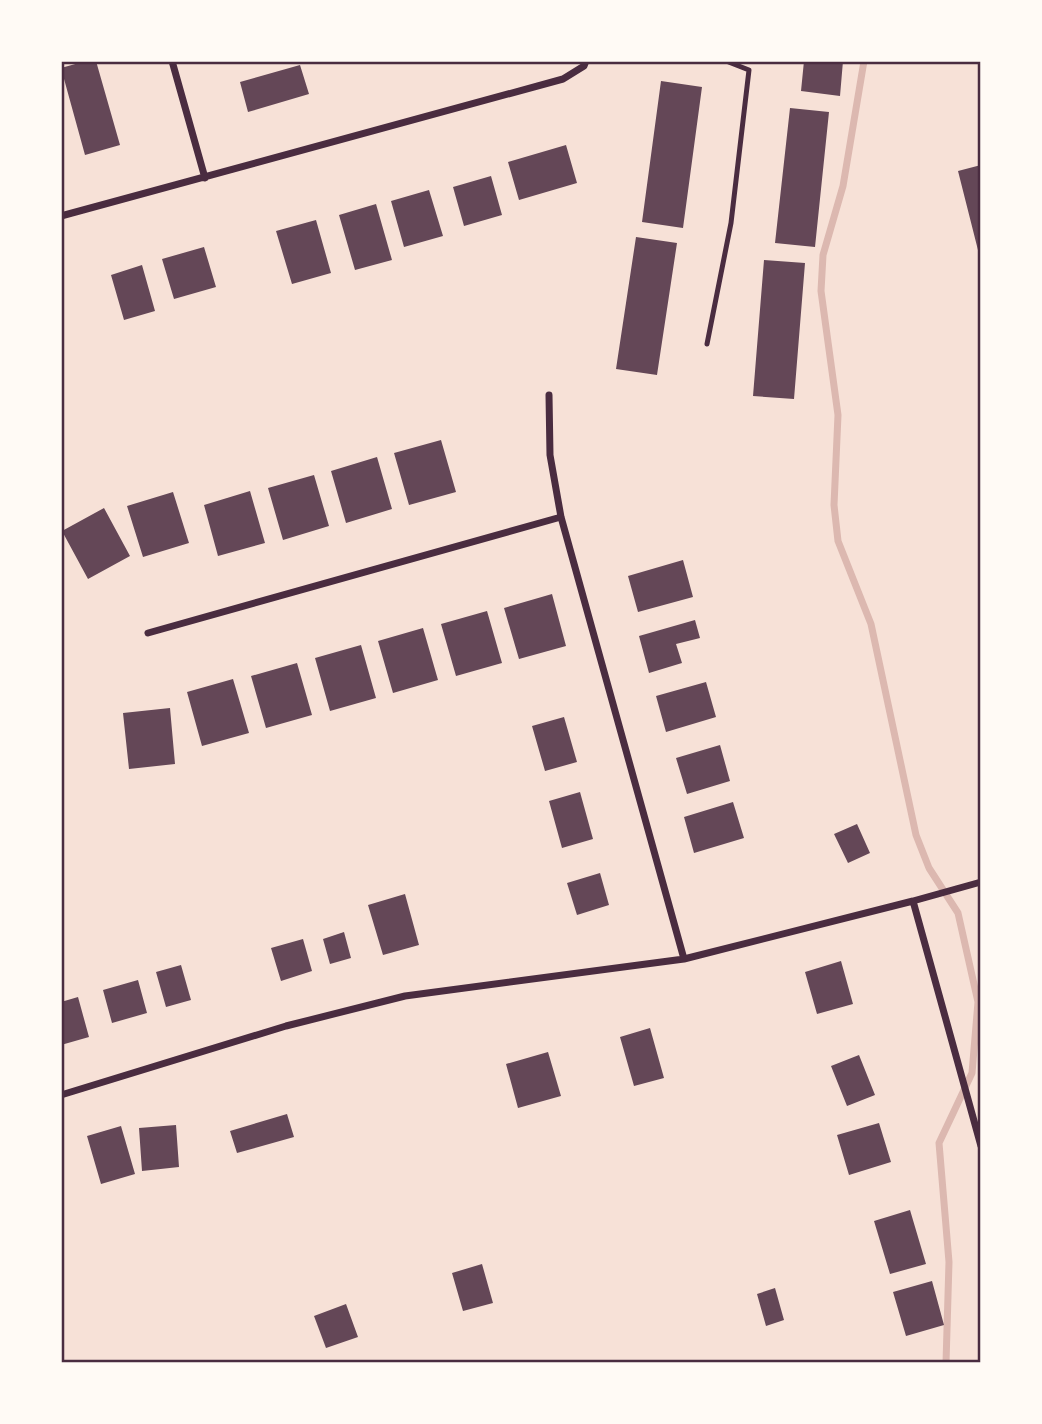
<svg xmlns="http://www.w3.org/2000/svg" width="1042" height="1424" font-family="'Noto Sans',sans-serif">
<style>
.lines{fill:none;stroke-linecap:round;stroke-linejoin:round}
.stream{stroke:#dcb8b0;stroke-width:7}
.building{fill:#644757}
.service{stroke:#4a2c40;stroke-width:5}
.minor{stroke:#4a2c40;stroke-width:7}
.neatline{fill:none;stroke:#4a2c40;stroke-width:2.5}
</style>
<rect width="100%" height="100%" fill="#f7e1d7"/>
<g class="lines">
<path class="stream" d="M864 61 843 186 823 255 821 291 838 415 834 505 838 541 871 624 916 835 929 868 958 913 978 1002 972 1073 939 1143 949 1262 946 1363"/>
</g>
<path class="building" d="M86 61H96L120 145 85 155 61 68Z
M804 61H843L840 96 801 91Z
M300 65 309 94 248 112 240 82Z
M661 81 702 87 683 228 642 222Z
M790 108 829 112 815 247 775 243Z
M566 145 577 183 519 200 508 162Z
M981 165V258H980L958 171Z
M491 176 502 215 464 226 453 187Z
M429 190 443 236 404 247 391 201Z
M376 204 392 260 355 270 339 215Z
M316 220 331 273 292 284 276 231Z
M636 237 677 243 657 375 616 369Z
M204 247 216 287 174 299 162 259Z
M764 260 805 263 794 399 753 396Z
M142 265 155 311 124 320 111 275Z
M441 440 456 492 409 505 394 453Z
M377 457 392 509 346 523 331 471Z
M314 475 329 526 283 540 268 488Z
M250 491 265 543 218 556 204 505Z
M173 492 189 543 143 557 127 506Z
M104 508 130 556 88 579 62 531Z
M683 560 693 597 638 612 628 576Z
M552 594 566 646 519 659 504 608Z
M487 611 502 663 456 676 441 624Z
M695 620 700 638 676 644 682 663 649 673 639 636Z
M423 628 438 680 393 693 378 641Z
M361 645 376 698 330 711 315 658Z
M297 663 312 715 266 728 251 676Z
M233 679 249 733 202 746 187 692Z
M706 682 716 717 666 732 656 696Z
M170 708 175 764 129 769 123 713Z
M564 717 577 762 545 771 532 726Z
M720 745 730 781 687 794 676 758Z
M580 792 593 839 562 848 549 801Z
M733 802 744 838 694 853 684 817Z
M857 824 870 853 848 863 834 834Z
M600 873 609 905 577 915 567 883Z
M405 894 419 945 383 955 368 905Z
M344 932 351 958 330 964 323 939Z
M303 939 312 971 281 981 271 948Z
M841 961 853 1004 817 1014 805 972Z
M181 965 191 1000 166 1007 156 972Z
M138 980 147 1013 112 1023 103 990Z
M78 997 89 1037 61 1045V1002Z
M650 1028 664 1078 634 1086 620 1037Z
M548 1052 561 1096 518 1108 506 1064Z
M859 1055 875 1095 847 1106 831 1066Z
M287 1114 294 1137 237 1153 230 1131Z
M879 1123 891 1162 849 1175 837 1135Z
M176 1125 179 1167 142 1171 139 1128Z
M121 1126 135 1174 101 1184 87 1136Z
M910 1210 926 1264 890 1274 874 1221Z
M482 1264 493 1303 463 1311 452 1273Z
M932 1281 944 1325 906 1336 893 1292Z
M775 1288 784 1320 766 1326 757 1294Z
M346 1304 358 1337 326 1348 314 1316Z"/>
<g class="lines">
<path class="service" d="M707 344 731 223 749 70 726 61"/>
<path class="minor" d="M172 61 205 178
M61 216 563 79 584 66 586 61
M549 395 550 455 561 517 684 959
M148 633 561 517
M913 901 981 1146
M61 1095 286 1026 405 996 684 959 913 901 981 882"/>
</g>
<rect width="1042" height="1424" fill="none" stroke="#fffaf5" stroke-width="126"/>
<rect x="63" y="63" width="916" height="1298" class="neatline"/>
</svg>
